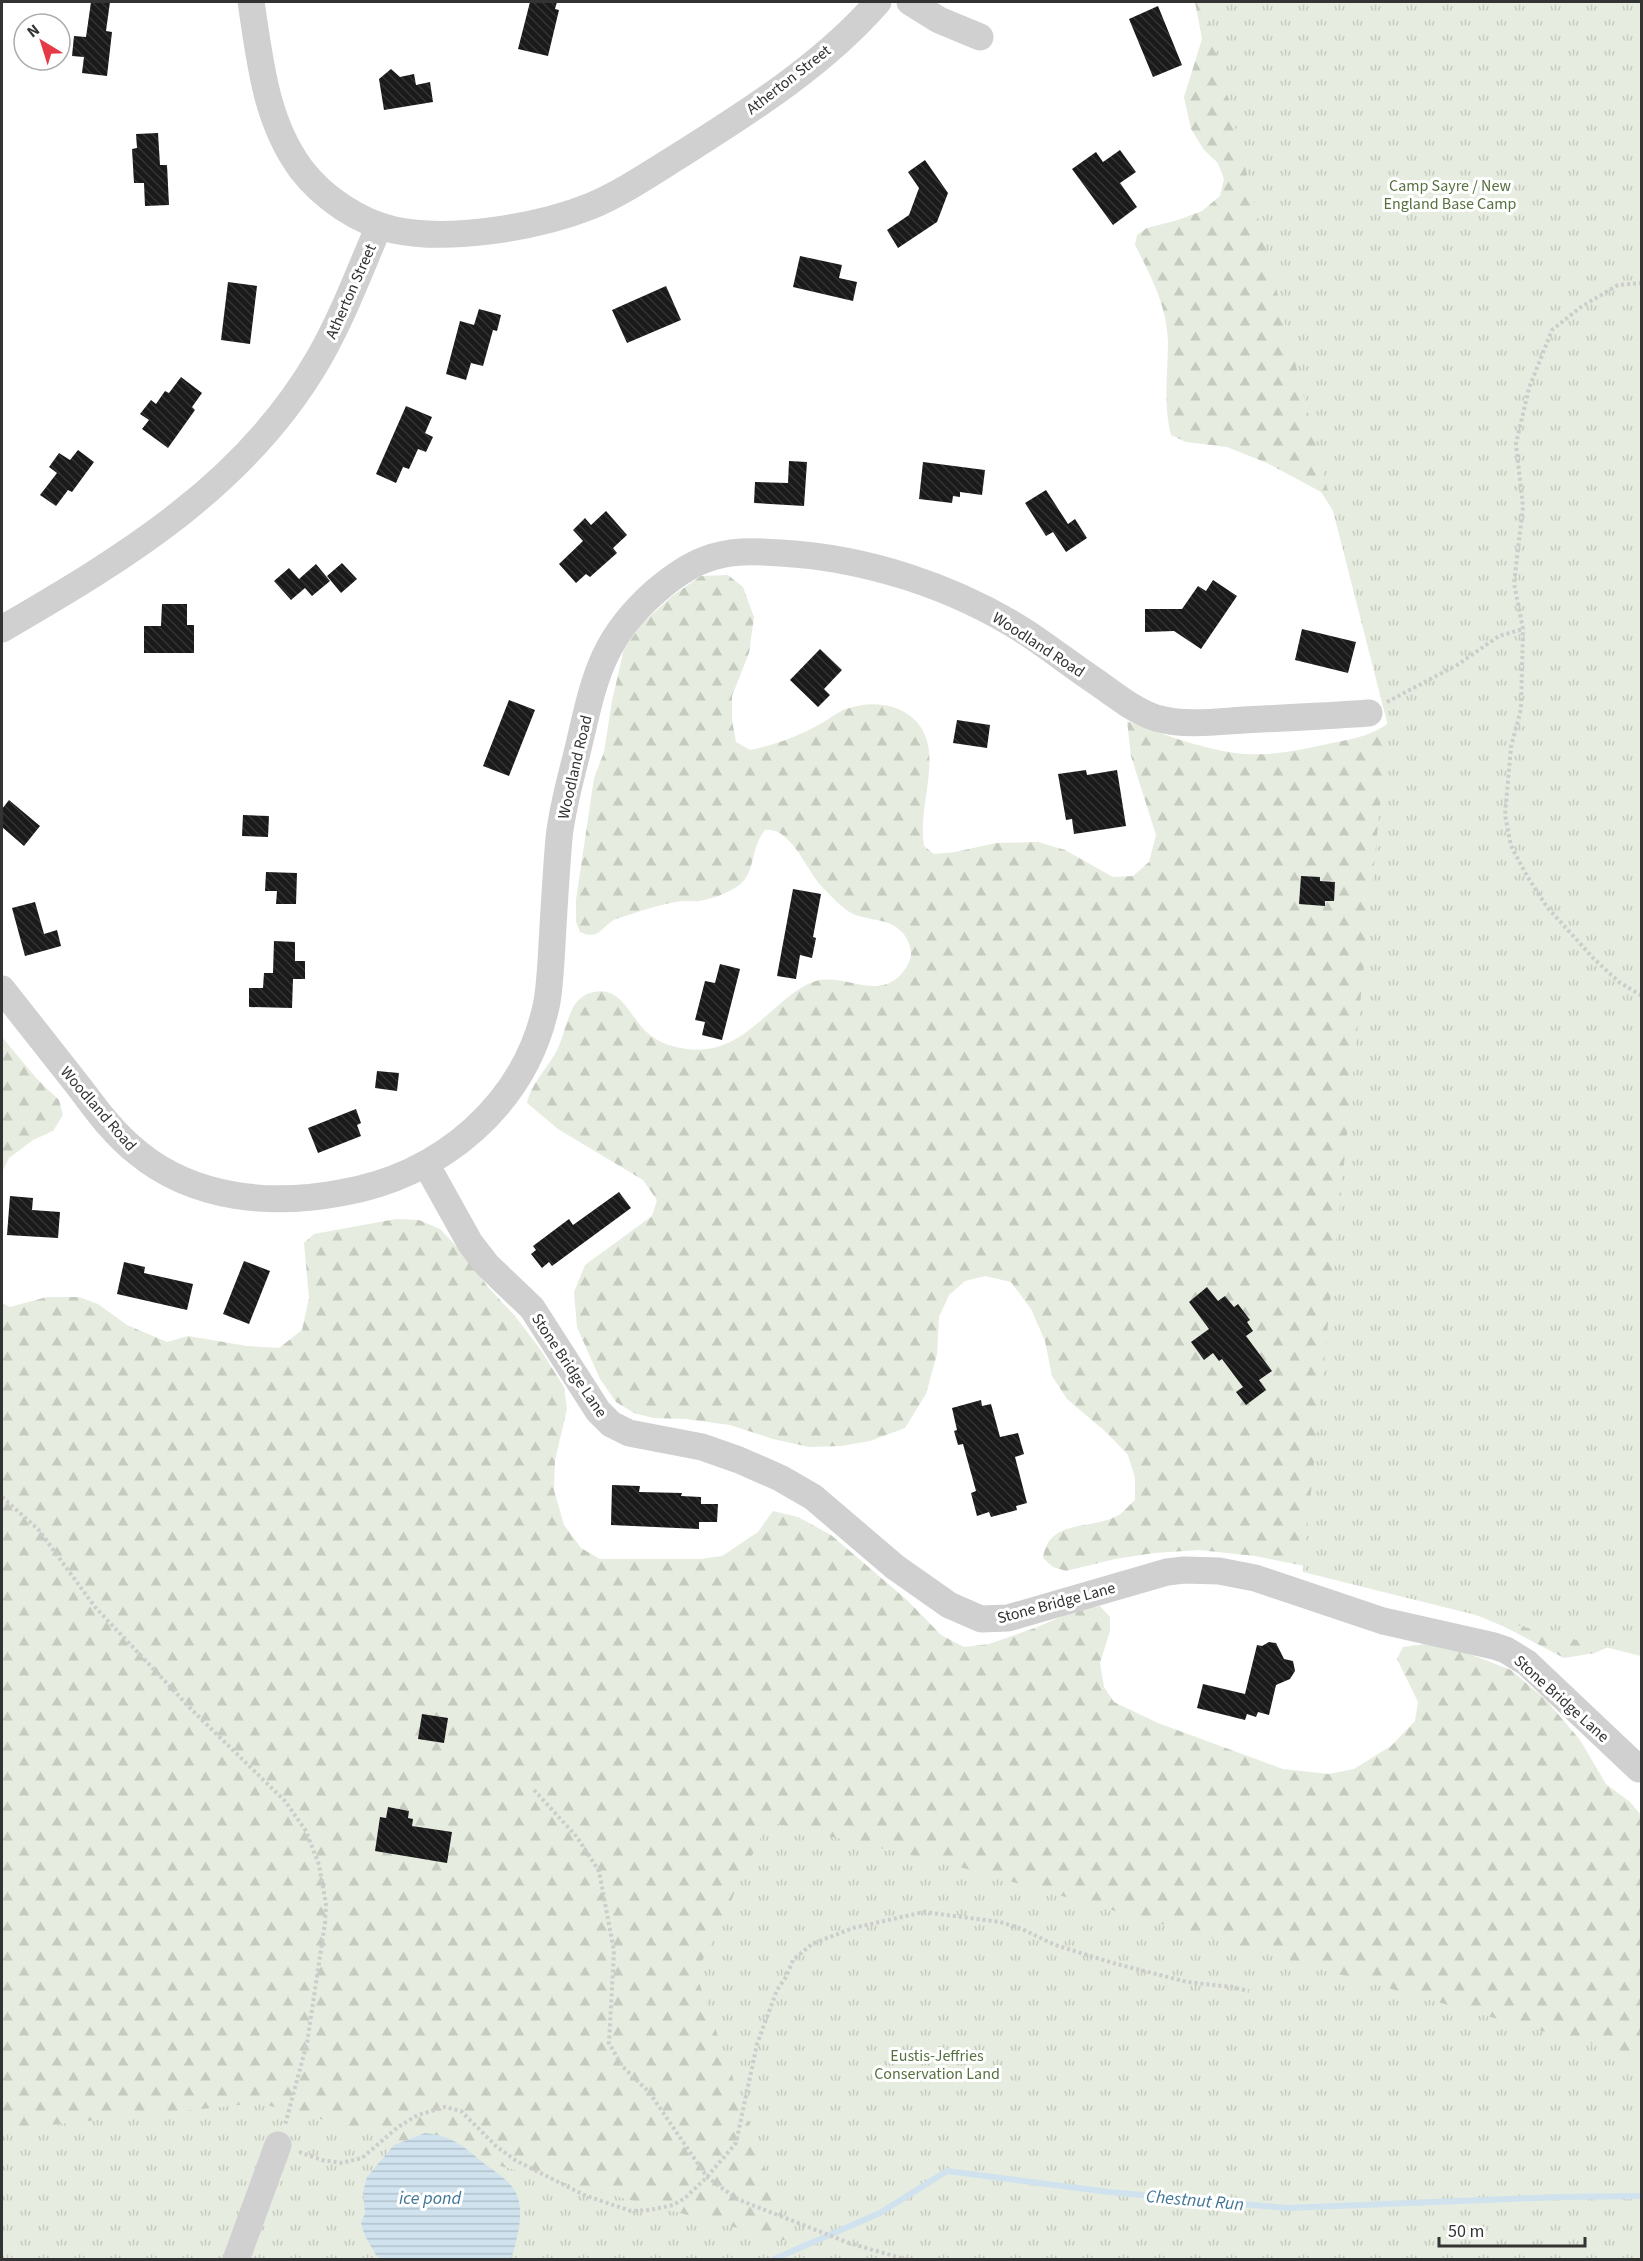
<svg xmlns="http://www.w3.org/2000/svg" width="1643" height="2261" font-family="'Source Sans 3',sans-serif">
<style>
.forest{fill:url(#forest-firs)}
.park{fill:url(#park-tufts)}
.water{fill:url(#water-rules)}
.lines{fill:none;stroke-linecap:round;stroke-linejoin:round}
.stream{stroke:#cfe2ee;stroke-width:6}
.building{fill:url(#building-back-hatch)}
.path{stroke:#cdcdcd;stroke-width:4;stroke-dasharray:3 3;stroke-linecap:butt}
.minor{stroke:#d0d0d0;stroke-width:27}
.labels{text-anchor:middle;stroke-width:6;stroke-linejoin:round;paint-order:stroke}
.street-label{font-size:16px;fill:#333;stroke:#fff}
.park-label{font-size:16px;fill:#56703f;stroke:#fff}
.water-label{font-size:18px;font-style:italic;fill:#3f7597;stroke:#fff}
</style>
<defs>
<pattern id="forest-firs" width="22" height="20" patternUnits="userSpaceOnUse" patternTransform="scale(1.5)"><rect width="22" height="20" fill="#e6ecdf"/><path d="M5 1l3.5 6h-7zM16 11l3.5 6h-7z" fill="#c6cbc0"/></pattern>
<pattern id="park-tufts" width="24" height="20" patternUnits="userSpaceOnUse" patternTransform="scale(1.5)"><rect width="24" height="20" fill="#e6ecdf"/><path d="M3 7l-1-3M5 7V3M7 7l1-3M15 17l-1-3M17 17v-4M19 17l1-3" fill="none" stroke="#c6cbc0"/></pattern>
<pattern id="water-rules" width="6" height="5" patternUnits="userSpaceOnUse" patternTransform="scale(1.5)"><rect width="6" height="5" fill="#cfe2ee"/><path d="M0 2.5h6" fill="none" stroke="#b2c2cd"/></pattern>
<pattern id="building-back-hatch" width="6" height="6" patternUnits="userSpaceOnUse" patternTransform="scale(1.5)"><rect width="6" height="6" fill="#1a1a1a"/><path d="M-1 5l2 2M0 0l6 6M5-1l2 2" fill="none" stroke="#333"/></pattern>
</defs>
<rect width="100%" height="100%" fill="#fff"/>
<path class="forest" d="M1195 2H1641L1623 1640 1595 1653 1564 1658 1505 1627 1457 1607 1324 1570 1255 1556 1199 1550 1154 1553 1115 1559 1066 1571 1053 1567 1043 1558C1048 1519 1090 1530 1117 1516 1123 1513 1129 1505 1135 1500V1478L1128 1455 1107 1433 1067 1399 1052 1376 1045 1341 1031 1309 1011 1282 985 1276 965 1281 949 1295 939 1317 937 1354 926 1394 905 1428 870 1441 841 1446 809 1447 773 1439 730 1425 686 1419 653 1418 634 1413 616 1402 600 1379 577 1327 574 1292 585 1265 652 1216 657 1200 643 1180 558 1129 527 1103C531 1084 546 1070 556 1052 563 1039 565 1024 572 1010 574 1004 581 997 587 994 622 981 629 1019 650 1035 661 1044 674 1047 687 1049 732 1055 757 1022 788 997 796 991 806 984 816 981 848 972 886 1008 909 962 914 952 909 941 903 933 890 918 870 921 853 914 844 910 830 895 823 888 807 872 791 826 765 830 750 848 756 874 738 886 728 893 712 899 699 901 692 902 684 900 676 902 657 905 638 912 619 918 602 923 601 942 580 932L576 922V900L594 778 604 752 612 701 624 649 642 624 672 596 701 576 728 575 743 587 754 617 749 653 732 696V720L736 742 750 750C775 745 799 736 822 723 830 719 837 712 846 709 881 696 925 709 929 751 932 781 919 814 924 846L934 854 955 852 996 843 1038 842 1065 850 1113 877 1133 876 1149 862 1156 835 1131 756 1127 721C1163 734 1209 752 1246 754 1275 756 1304 749 1332 743 1353 739 1375 735 1391 721L1348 534 1321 492 1267 463 1227 447 1186 442 1171 435C1163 405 1168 373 1168 342 1167 306 1151 276 1135 245L1137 235 1147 228 1178 220 1202 211 1220 196 1224 179 1218 163 1204 150 1191 129 1184 97 1202 39Z
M2 1037 36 1078 59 1100 63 1115 53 1131 33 1140 9 1158 2 1172Z
M396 1219 419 1220 440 1229 457 1247 488 1287 515 1316 540 1349 564 1387 567 1409 555 1460 554 1490 564 1525 581 1548 600 1559H701L722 1556 758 1532 773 1511 798 1517 831 1535 907 1600 941 1635 964 1647 989 1644 1035 1628 1079 1609 1100 1606 1110 1617V1631L1100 1663 1104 1687 1114 1702 1158 1723 1283 1769 1329 1774 1354 1769 1391 1746 1415 1721 1418 1702 1397 1659 1403 1647 1433 1643 1472 1655 1511 1670 1547 1701 1580 1740 1606 1784 1630 1802 1641 1815V2259H511L426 2133 394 2145 2 2181V1303L10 1307 47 1297H79L98 1304 127 1325 167 1342 188 1336 247 1346 279 1348 302 1330 309 1298 304 1243 314 1234Z"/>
<path class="park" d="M1203 2H1641V1656L1303 1572 1388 726Z
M768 1822 949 1864 1526 2027 1641 2056V2259H2V2130L259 2103 791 2242 696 1974Z"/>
<path class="water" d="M425 2133C452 2136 462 2145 481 2161 492 2170 505 2177 513 2188 527 2206 517 2240 511 2259L383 2260 376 2255 365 2236 361 2223 365 2213 363 2192 367 2177 394 2145Z"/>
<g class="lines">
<path class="stream" d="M772 2260 880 2213 947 2171 1109 2192 1287 2208 1558 2197 1642 2196"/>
</g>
<path class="building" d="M91 2H110L106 31 112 32 107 76 82 73 84 57 72 56 74 36 86 37Z
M530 2H557L555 9 559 10 548 56 518 49Z
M1158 6 1182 65 1153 77 1129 19Z
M391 69 400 77 414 74 416 85 430 82 433 102 384 110 379 79Z
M158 133 160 165H167L169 205 145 206 144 183H134L132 149 137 148 136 134Z
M1120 150 1136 172 1120 183 1137 207 1113 225 1072 169 1096 152 1103 162Z
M925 160 948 193 937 222 898 248 887 230 909 215 919 188 908 172Z
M800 256 842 265 839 278 857 282 853 301 793 287Z
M228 282 257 286 250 344 221 340Z
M666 286 681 320 627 343 612 310Z
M479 309 501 315 497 331 493 330 483 366 471 363 466 380 446 374 460 321 474 325Z
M181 377 202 393 192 407 195 410 168 448 142 429 149 420 140 414 151 400 156 404 165 391 169 393Z
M406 406 432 417 425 433 433 437 426 452 418 449 409 469 403 467 396 483 376 474Z
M78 450 94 462 72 492 68 490 56 506 40 495 57 473 49 467 59 453 70 460Z
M789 461 807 462 804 506 754 503 755 482 788 483Z
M923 462 985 470 982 495 960 492V497L953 496 952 503 919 499Z
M1046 490 1068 524 1075 519 1087 538 1066 552 1053 532 1046 536 1025 503Z
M606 511 627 535 613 548 617 553 590 577 586 574 576 583 559 564 583 541 573 530 585 518 591 525Z
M342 563 357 579 341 593 327 576Z
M316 564 330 581 312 596 305 588 291 600 274 581 289 568 299 579Z
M1213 580 1237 596 1201 649 1174 631 1145 632V609H1182L1198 586 1206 591Z
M162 604H187V625H194V653H144V626H161Z
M1302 629 1356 642 1348 673 1295 660Z
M820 649 842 670 824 689 830 695 818 707 790 680Z
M509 700 535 710 509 776 483 766Z
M957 720 990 725 987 748 953 743Z
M1086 770 1087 775 1117 770 1126 826 1074 834 1072 819 1066 820 1058 774Z
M9 800 40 826 24 846 2 827V809Z
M243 815 269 816 268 837 242 836Z
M266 872 297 873 296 904H276L277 891H265Z
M1301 876 1320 877V881L1335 882 1334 901H1325V906L1299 904Z
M793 889 821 894 813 937 816 938 812 958 800 955 796 979 777 976Z
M35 902 44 934 57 930 61 946 25 956 12 908Z
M274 941 295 942V961H305V979H293L292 1008 249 1007V988H263L264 973H273Z
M720 964 740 969 722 1040 702 1035 705 1022 695 1020 705 981 715 983Z
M377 1071 399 1073 397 1091 375 1088Z
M356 1109 361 1123 357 1125 361 1136 318 1153 308 1128Z
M619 1192 631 1208 552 1266 549 1262 542 1268 531 1254 536 1250 533 1246 569 1219 573 1225Z
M10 1196 33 1198 32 1210 60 1212 58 1238 7 1235Z
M244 1261 270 1271 249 1324 223 1314Z
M124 1262 145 1267 144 1273 193 1284 187 1310 117 1294Z
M1207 1287 1218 1301 1225 1296 1234 1307 1238 1304 1250 1320 1247 1322 1253 1331 1246 1336 1272 1371 1259 1380 1266 1390 1246 1405 1236 1392 1243 1387 1222 1359 1219 1361 1213 1353 1204 1360 1191 1342 1209 1329 1189 1302Z
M981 1400 982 1406 991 1404 1000 1437 1018 1433 1024 1454 1015 1457 1027 1503 1016 1506 1017 1510 991 1517 989 1512 977 1516 971 1493 976 1491 963 1444 958 1445 954 1431 957 1430 952 1408Z
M612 1485 640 1486 639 1492 682 1493 681 1496 701 1497V1504H718L717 1522H699V1529L611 1525Z
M1269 1642 1276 1643 1284 1659 1293 1661 1295 1671 1290 1679 1276 1685 1269 1715 1258 1712 1256 1717 1247 1714 1245 1720 1197 1708 1203 1684 1245 1694 1257 1645 1262 1646Z
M422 1714 448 1718 444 1743 418 1739Z
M388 1807 409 1811 408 1818 413 1819 412 1826 452 1832 447 1863 375 1851 380 1817 386 1818Z"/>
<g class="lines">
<path class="path" d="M1642 283 1618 285 1581 307 1552 330 1529 388 1516 444 1523 507 1514 583 1523 629 1521 709 1511 747 1505 815 1511 846 1527 876 1547 907 1594 959 1619 982 1642 996
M1387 702 1457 665 1499 636 1523 629
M2 1497 38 1529 95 1607 194 1712 285 1801 306 1831 319 1865 326 1904 325 1923 307 2043 285 2125
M534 1790 577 1837 599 1871 614 1951 609 2043 622 2066 649 2092 707 2177 737 2199 849 2243 908 2260
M299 2152 322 2160 341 2163 362 2158 398 2127 418 2115 445 2107 461 2111 496 2146 515 2160 584 2195 631 2211 650 2210 673 2205 685 2198 707 2177 736 2143 757 2044 777 1990 786 1977 793 1960 812 1944 853 1928 924 1912 1000 1922 1022 1929 1055 1945 1113 1963 1187 1982 1231 1987 1249 1991"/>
<path class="minor" d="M251 2C260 60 265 120 301 169 323 198 359 222 394 230 450 242 539 227 591 206 624 192 654 171 685 152 753 109 825 63 878 2
M910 2 939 20 980 37
M2 629C124 558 246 485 319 358 343 316 360 270 379 226
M2 989C28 1022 54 1055 80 1088 97 1111 115 1135 138 1153 194 1199 271 1206 340 1193 441 1176 526 1105 547 1002 550 983 551 963 552 944 554 909 556 873 559 838 562 809 570 781 577 753 594 682 599 641 656 591 670 579 686 567 704 560 729 550 754 551 781 553 866 558 954 586 1027 633 1051 649 1074 667 1098 683 1116 696 1135 711 1156 718 1184 726 1215 722 1243 720 1285 718 1327 716 1369 713
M426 1164 470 1243 487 1265 532 1308 598 1411 611 1424 629 1433 702 1447 739 1460 780 1478 813 1497 895 1567 949 1605 981 1619 1008 1618 1167 1572 1184 1570 1219 1571 1255 1578 1383 1621 1494 1646 1506 1650 1527 1663 1639 1769
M236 2260 278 2145"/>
</g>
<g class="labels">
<g class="street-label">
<text transform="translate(788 79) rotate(-38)" y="6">Atherton Street</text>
<text transform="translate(350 291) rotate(-66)" y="6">Atherton Street</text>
<text transform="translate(1039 644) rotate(33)" y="6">Woodland Road</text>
<text transform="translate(574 767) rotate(-77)" y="6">Woodland Road</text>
<text transform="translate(99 1108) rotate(49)" y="6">Woodland Road</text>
<text transform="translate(570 1365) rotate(56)" y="6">Stone Bridge Lane</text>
<text transform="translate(1056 1602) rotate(-15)" y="6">Stone Bridge Lane</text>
<text transform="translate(1562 1698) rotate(42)" y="6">Stone Bridge Lane</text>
</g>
<g class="park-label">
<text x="1450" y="191">Camp Sayre / New<tspan x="1450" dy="18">England Base Camp</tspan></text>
<text x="937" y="2061">Eustis-Jeffries<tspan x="937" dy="18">Conservation Land</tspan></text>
</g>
<g class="water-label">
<text x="430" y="2204">ice pond</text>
<text transform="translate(1195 2200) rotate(5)" y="6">Chestnut Run</text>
</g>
</g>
<rect width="1643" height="2261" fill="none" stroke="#333333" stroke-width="6"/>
<g transform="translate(42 42) rotate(322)"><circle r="28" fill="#ffffff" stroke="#adadad" stroke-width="1.5"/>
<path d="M0-4.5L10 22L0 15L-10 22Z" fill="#e63946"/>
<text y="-9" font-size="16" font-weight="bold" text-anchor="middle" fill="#333333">N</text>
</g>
<path d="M1439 2237v9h146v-9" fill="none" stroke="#333333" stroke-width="3"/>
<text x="1448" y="2237" font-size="18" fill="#333333" stroke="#ffffff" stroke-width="4.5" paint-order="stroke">50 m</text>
</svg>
